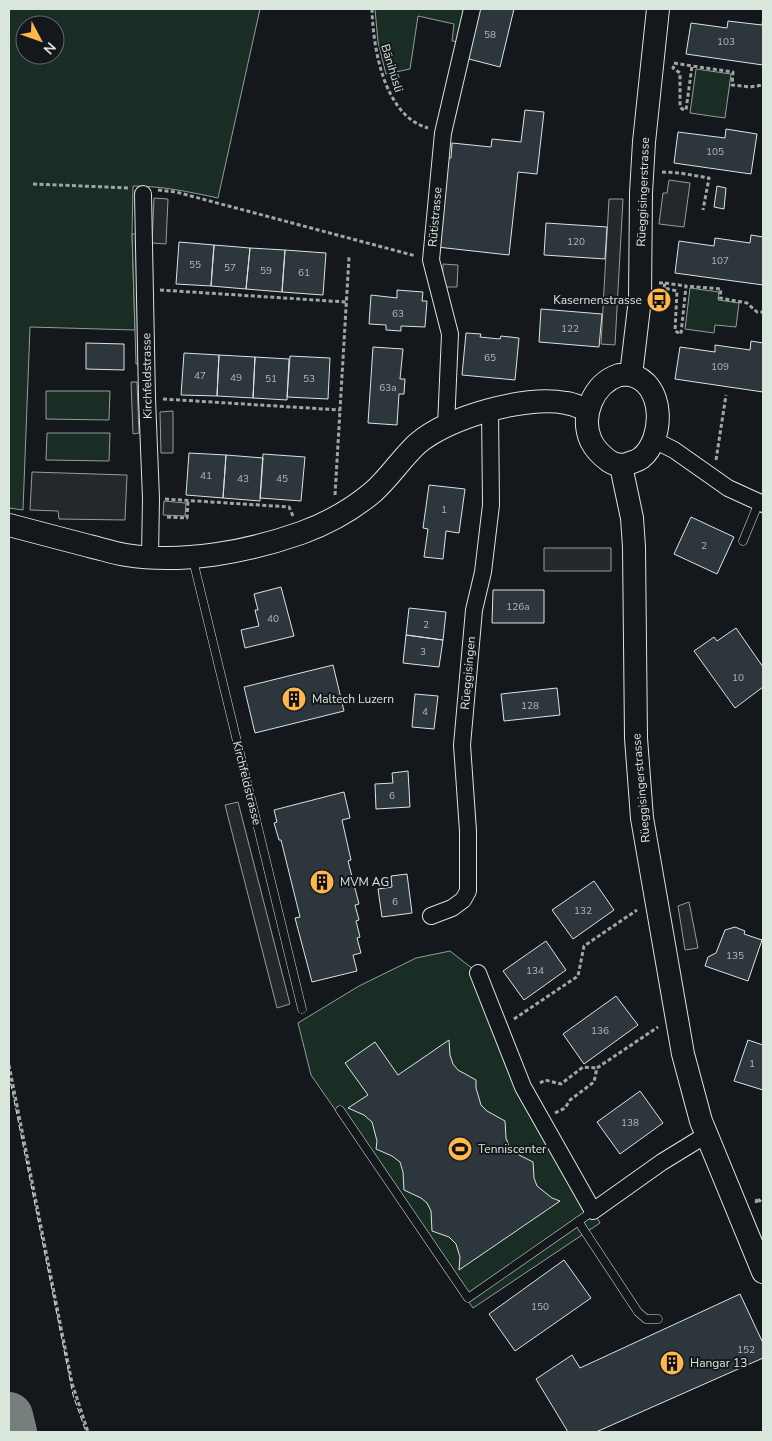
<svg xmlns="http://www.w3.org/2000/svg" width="772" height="1441" font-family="'Nunito Sans',sans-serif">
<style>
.green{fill:#1a2d24;stroke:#939e99;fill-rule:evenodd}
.parking{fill:#24282b;stroke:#939e99}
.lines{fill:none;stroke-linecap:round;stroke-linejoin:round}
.taxiway{stroke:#767f7c;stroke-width:48}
.building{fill:#2c363c;stroke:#d8e6dc}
.lane-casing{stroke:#d8e6dc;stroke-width:9}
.street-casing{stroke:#d8e6dc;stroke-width:18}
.secondary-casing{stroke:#d8e6dc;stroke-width:24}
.path{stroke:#9da8a2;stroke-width:3;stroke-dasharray:4 2.5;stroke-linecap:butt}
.lane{stroke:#14181c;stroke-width:8}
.street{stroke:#14181c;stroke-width:16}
.secondary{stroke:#14181c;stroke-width:22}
.fence{stroke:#d8e6dc;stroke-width:1;stroke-dasharray:6 2.5;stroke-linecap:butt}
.labels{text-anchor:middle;stroke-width:4;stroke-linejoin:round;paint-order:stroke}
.number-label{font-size:10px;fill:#adbab4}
.street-label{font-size:12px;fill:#d8e6dc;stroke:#14181c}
.poi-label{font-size:12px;fill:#d8e6dc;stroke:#14181c;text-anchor:start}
</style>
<rect width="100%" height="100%" fill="#14181c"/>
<path class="green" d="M9 9H260L218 198C190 192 162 186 133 186L132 234 135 330 30 327 23 510 9 508ZM25 25H55V55H25Z
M375 9H466L459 42 452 41 454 24 418 16 410 69 386 74 378 42Z
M696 69 731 74 725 118 690 113Z
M690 288 719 292 718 300 739 303 736 327 715 325 714 333 685 329Z
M46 391H110L109 420 46 419Z
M47 433H110L109 461 46 460Z
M450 951 478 973 523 1087 600 1223 473 1308 311 1075 298 1023 359 986 416 958Z"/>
<path class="parking" d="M669 180 690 183 684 227 659 224 663 193H667Z
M154 198 168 199 166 244 152 243Z
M609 199H623L615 345 601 344Z
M132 234H137L142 364H136Z
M443 264 458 265 457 287H442Z
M131 382H137L139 433 133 434Z
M173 411V453H161L160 412Z
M32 472 127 475 125 520 59 519 58 511 30 510Z
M164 501 186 503 185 516 163 515Z
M544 548H611V571H544Z
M238 802 290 1004 277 1008 225 805Z
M689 902 698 948 685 950 678 906Z"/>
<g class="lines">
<path class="taxiway" d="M9 1416 13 1432"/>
</g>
<path class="building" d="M477 9H514L500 67 465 58Z
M763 17V65L686 54 691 23 727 28 728 21 762 25Z
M525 110 544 112 537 174 518 172 509 255 437 247 447 158H451L452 143 491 147 492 139 521 142Z
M726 129 757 134 751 174 674 163 678 132 725 138Z
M717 186 726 188 724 209 714 207Z
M546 223 607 227 605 259 544 255Z
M751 235 763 237V285L675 273 679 241 714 246 715 238 750 243Z
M179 242 214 245 211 286 176 284Z
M214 245 250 248 246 289 211 286Z
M250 248 285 250 282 292 246 289Z
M285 250 326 253 323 295 282 292Z
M397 290 423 292 422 301H427L425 327 401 326V331L386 330V325L369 324 371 295 397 298Z
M541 309 602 314 599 347 539 342Z
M466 333 481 334 480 337 500 339 501 336 519 338 515 380 462 375Z
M751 341 763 343V392L675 379 680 347 715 352V345L750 350Z
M86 343 124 344V370L86 369Z
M373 347 403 349 400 379H405L404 394H399L397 425 368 423Z
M184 353 219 355 217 396 181 395Z
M219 355 255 357 253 398 217 396Z
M290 356 330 358 328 399 287 397Z
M255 357 289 359 287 400 253 398Z
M189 453 226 455 223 498 186 495Z
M263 454 305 457 301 501 260 498Z
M226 455 263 458 260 501 223 498Z
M429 485 465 489 459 533 446 531 443 559 424 557 428 529 423 528Z
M691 517 734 537 717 574 674 554Z
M281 587 294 636 245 648 241 630 259 626 255 610H258L254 594Z
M493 590H544V623H492Z
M409 608 446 612 443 640 406 635Z
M736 628 763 667V687L735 708 694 651 714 637 717 641Z
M406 635 443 640 439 667 403 663Z
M333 665 344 711 255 733 244 687Z
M557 688 560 715 504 721 501 694Z
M415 694 438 696 434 729 412 727Z
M408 771 410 807 376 809 375 784 393 783 392 773Z
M344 792 350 818 342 820 351 860 348 861 359 904 355 905 359 920 356 921 360 937 357 938 361 953 353 955 357 971 312 982 295 918 300 917 281 840H279L274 823 277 822 274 810Z
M407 874 412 913 382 917 378 889 392 887 391 876Z
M594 881 614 910 573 939 552 910Z
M735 927 745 931 744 934 762 940 748 981 705 966 708 957 716 953 725 930Z
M546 941 566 970 524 1000 503 971Z
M616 996 638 1025 584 1064 563 1034Z
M449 1040 450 1055 453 1064 458 1070 476 1080V1088L481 1105 487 1111 505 1121 506 1138 509 1146 519 1155 533 1162 534 1178 537 1186 552 1198 560 1201 459 1270 460 1257 456 1244 449 1237 432 1231 431 1211 427 1203 421 1198 404 1190 403 1172 400 1162 392 1156 376 1149 377 1141 372 1122 364 1115 348 1108 368 1095 345 1063 375 1042 398 1075Z
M748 1040 763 1045V1090L734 1081Z
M640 1091 663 1123 620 1154 597 1122Z
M564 1260 591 1298 515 1351 489 1314Z
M740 1294 763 1343V1358L596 1432H568L536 1379 572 1355 580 1368Z"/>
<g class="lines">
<defs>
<path id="lane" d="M743 541 759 502
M193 560 302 1009
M340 1110 468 1298 593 1211
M578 1221 638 1312 646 1319H658"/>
<path id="street" d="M143 194 147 398 151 498 150 558
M446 426 450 334 431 260 443 133 472 9
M654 440 674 450 728 488 763 504
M431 916 452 908 463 900 468 891V831L462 745 474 610 483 572 491 505 490 409
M478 973 523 1087 593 1211 662 1162 706 1135"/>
<path id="secondary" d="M619 375C623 375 627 374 630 375 665 382 665 439 641 458 637 461 632 462 627 464 620 466 615 465 609 461 602 456 595 449 591 441 580 416 593 384 619 375Z
M631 375 640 299 641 193 644 142 658 9
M621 466 632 518 634 547 636 738 642 818 683 1054 701 1121 763 1272
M9 525C36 532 63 539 89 546 102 549 114 553 126 555 183 564 247 552 301 533 326 524 353 509 373 492 389 478 401 459 417 444 448 417 526 395 566 403 574 404 581 408 588 410"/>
</defs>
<use href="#lane" class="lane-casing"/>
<use href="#street" class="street-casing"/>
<use href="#secondary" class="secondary-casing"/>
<path class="path" d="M372 9C373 48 384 116 428 128
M674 63 692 66
M674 66 673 68 680 73V106L682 109 686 110 692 66 733 72 732 85 750 87 763 85
M662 172 680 173 709 178 703 210
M33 184 130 188
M158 190 176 192 416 256
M659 283H665L664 288 677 291 675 331 681 334 686 286 721 289 720 298 747 303 757 312H763
M665 283 686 286
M160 290 346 302
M163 399 340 410
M716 460 726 395
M335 495 349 257
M165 499 289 507 293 516
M167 517 187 518 188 500
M514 1019 578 976 584 946 637 910
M9 1065 72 1383 88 1432
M540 1083 545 1080 561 1084 583 1067 597 1068
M555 1113 565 1108 570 1100 594 1082 597 1068 658 1027
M756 1203 757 1198 763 1204"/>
<use href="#lane" class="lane"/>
<use href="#street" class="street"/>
<use href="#secondary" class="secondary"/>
<path class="fence" d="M9 1075 73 1395 86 1432"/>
</g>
<defs>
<symbol id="bus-disc" viewBox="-11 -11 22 22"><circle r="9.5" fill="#ffb74d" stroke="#14181c"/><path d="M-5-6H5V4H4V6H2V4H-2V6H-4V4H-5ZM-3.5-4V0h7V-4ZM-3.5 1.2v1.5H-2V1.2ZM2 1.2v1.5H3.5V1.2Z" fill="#111"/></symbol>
<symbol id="building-disc" viewBox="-11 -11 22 22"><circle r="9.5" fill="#ffb74d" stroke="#14181c"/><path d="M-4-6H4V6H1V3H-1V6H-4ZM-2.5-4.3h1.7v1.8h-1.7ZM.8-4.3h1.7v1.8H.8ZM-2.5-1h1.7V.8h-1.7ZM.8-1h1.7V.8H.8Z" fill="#111"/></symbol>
<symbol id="stadium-disc" viewBox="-11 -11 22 22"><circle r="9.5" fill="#ffb74d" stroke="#14181c"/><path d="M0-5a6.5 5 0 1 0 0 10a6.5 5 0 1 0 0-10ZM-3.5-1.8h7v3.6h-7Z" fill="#111"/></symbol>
</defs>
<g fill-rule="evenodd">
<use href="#bus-disc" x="645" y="286" width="28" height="28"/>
<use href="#building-disc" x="280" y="685" width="28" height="28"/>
<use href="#building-disc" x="308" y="868" width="28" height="28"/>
<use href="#stadium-disc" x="446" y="1135" width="28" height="28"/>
<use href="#building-disc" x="658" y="1349" width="28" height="28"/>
</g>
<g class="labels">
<g class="number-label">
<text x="490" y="38">58</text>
<text x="726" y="45">103</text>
<text x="715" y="155">105</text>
<text x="576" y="245">120</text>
<text x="720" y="264">107</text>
<text x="195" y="268">55</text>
<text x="230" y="271">57</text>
<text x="266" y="274">59</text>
<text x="304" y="276">61</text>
<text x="398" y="317">63</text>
<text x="570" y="332">122</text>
<text x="490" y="361">65</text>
<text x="720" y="370">109</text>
<text x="200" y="379">47</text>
<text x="236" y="381">49</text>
<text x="271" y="382">51</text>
<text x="309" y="382">53</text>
<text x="388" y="391">63a</text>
<text x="206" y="479">41</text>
<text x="243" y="482">43</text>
<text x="282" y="482">45</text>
<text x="444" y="513">1</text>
<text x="704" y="549">2</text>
<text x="518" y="610">126a</text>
<text x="273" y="622">40</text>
<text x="426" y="628">2</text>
<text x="423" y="655">3</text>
<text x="738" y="681">10</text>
<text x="530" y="709">128</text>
<text x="425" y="715">4</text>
<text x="392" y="799">6</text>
<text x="395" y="905">6</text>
<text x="583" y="914">132</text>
<text x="735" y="959">135</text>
<text x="535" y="974">134</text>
<text x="600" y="1034">136</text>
<text x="752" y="1067">1</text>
<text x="630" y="1126">138</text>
<text x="540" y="1310">150</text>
<text x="746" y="1353">152</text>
</g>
<g class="street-label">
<text transform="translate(392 68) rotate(73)" y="4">Bänihüsli</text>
<text transform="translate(643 192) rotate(-88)" y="4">Rüeggisingerstrasse</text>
<text transform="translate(435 217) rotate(-85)" y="4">Rütistrasse</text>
<text transform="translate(147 376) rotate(-91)" y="4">Kirchfeldstrasse</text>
<text transform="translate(468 673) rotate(-85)" y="4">Rüeggisingen</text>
<text transform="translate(247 783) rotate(76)" y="4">Kirchfeldstrasse</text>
<text transform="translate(641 788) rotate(-95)" y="4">Rüeggisingerstrasse</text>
</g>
<g class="poi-label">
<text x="642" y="304" text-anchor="end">Kasernenstrasse</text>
<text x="312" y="703">Maltech Luzern</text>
<text x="340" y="886">MVM AG</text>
<text x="478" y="1153">Tenniscenter</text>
<text x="690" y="1367">Hangar 13</text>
</g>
</g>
<rect width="772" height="1441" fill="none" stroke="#d8e6dc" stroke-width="20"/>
<g transform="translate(40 40) rotate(131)"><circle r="24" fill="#14181c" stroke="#626a69"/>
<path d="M0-4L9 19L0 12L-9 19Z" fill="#ffb74d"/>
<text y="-8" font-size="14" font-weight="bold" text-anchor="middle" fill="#d8e6dc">N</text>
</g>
</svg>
